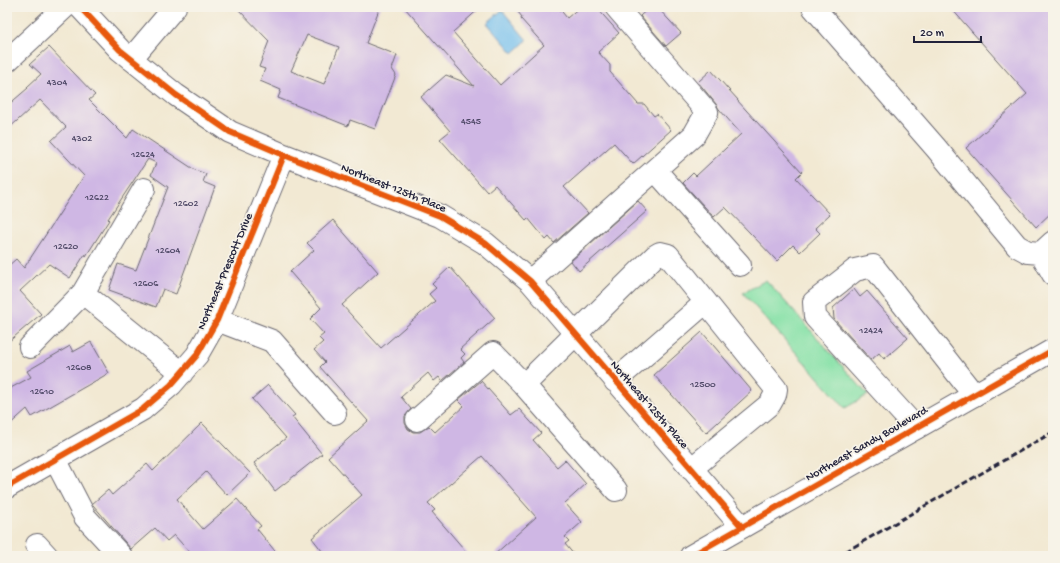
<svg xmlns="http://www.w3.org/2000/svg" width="1060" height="563" font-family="'Gochi Hand',sans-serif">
	<rect width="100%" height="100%" fill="#f7f3e8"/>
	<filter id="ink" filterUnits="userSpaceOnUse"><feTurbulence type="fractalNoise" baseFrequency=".025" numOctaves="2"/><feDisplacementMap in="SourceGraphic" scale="8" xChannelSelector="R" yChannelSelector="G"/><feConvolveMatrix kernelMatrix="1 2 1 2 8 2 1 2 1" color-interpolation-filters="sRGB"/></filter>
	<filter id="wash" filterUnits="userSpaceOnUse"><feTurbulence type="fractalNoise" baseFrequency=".012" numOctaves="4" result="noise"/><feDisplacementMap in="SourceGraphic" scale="16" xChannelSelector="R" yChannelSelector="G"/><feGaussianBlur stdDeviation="0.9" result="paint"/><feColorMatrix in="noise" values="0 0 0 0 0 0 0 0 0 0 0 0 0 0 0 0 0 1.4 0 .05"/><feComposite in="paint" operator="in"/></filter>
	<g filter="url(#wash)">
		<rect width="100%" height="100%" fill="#f2e9d3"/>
		<!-- green -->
		<path fill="#86e1a7" stroke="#548271" d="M766 280 868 395 845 408 743 293Z"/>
		<!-- water -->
		<path fill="#75c0ee" stroke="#4c7194" d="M502 10 527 40 513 53 487 23Z"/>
		<g id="blocks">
			<!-- building -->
			<path fill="#cfb7e4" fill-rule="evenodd" d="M236 7H380L366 43 397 55 392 69 396 75 375 129 350 120 348 126 278 98 281 90 260 81 265 69 259 67 269 41ZM307 35 339 47 324 84 291 71Z
				M404 7H481L453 32 500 85 544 45 521 19 522 17 514 7H558L567 18 580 7H596L619 33 598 52 610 65V72L638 104H644L654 116 657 114 671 130 633 164 614 143 564 187 588 213 554 243 549 237 546 240 528 218 526 220 495 185 487 192 440 139 450 131 421 97 446 75 474 86Z
				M650 7H657L681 33 666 46 640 16Z
				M950 7H1053V211L1036 227 966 148 1027 94Z
				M49 47 95 95 89 100 127 138 133 129 195 170 206 174 203 182 215 187 176 294 163 289 156 307 109 290 118 264 136 270 168 187 151 175 156 163 148 159 108 219 109 220 86 256 85 254 70 278 49 264 20 291 41 314 7 343V267L16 259 24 268 84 176 51 141 66 127 40 100 7 130V106L28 88 27 87 41 74 30 64Z
				M711 70 738 100H737L802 172 796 178 830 214 815 228 820 233 800 252 793 245 777 261 725 207 714 217 683 183 693 173 696 176 741 134 719 109 716 104 698 82Z
				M638 201 647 211 579 271 571 261Z
				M333 220 378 272 342 305 381 348 435 301 429 294 436 288 432 284 450 267 495 318 460 349 465 354 461 358 464 362 442 381 439 377 434 381 428 373 401 397 411 409 405 416V423L408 429 413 432H420L429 426 435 432 464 406 458 400 481 381 511 415 519 409 541 433 533 440 557 467 565 460 586 484 565 503 582 522 565 537 569 541 565 544 575 556H493L536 517 482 456 428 503 435 510 432 512 470 556H326L312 538 362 495 328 457 368 421 320 367 325 362 314 350 323 342 319 338 324 334 310 319 321 308 290 272 314 250 307 243Z
				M854 289 860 297 867 291 908 338 884 359 879 353 871 360 834 319 833 308Z
				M702 332 752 391 706 433 654 375Z
				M91 342 109 373 32 417 27 409 7 427V390L31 377 27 371 70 346 73 352Z
				M268 385 295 415 292 417 322 454 275 491 254 463 286 438 252 399Z
				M202 423 250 473 227 495 206 472 177 499 203 529 237 499 261 526 257 529 279 556H193L174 535 167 541 155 528 131 549 93 505 92 504 108 490 112 495 147 464 153 471Z"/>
		</g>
	</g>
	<g filter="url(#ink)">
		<use href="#blocks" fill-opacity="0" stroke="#6b6870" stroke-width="1"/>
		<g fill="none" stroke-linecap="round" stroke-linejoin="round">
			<defs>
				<path id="minor" d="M80 7 120 50 176 95 230 132 284 155 440 216 485 243 530 281 742 527
					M813 7 936 148 1017 246 1028 252 1041 253
					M131 59 175 7
					M7 61 65 7
					M655 170 740 265
					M1053 242 1041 253 1053 274
					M530 281 694 135 707 112 616 7
					M83 293 144 189
					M217 320 272 341 335 413
					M30 347 83 293 182 373
					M615 381 706 302
					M524 385 616 490
					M417 420 493 353 524 385 655 256 660 253 668 255 776 389 775 395 770 404 691 469
					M916 428 815 317 814 302 855 270 873 266 974 395
					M55 459 85 517 121 556
					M7 487 143 409 171 385 197 355 217 320 284 155
					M37 545 47 556"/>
				<path id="major" d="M691 556 1053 350"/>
			</defs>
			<!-- minor casing -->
			<use href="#minor" stroke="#6b6870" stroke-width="24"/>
			<!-- major casing -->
			<use href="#major" stroke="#6b6870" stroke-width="24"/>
			<!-- minor -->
			<use href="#minor" stroke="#fff" stroke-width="22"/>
			<!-- major -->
			<use href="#major" stroke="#fff" stroke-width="22"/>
			<!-- rail -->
			<path stroke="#22223b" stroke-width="3" stroke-dasharray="6 3" stroke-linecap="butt" d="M838 556 1053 432"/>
			<defs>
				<path id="cycleway" d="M80 7 120 50 176 95 230 132 284 155 440 216 485 243 530 281 742 527
					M7 487 143 409 171 385 197 355 217 320 284 155
					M691 556 1053 350"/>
			</defs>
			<!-- cycleway casing -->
			<use href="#cycleway" stroke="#f7f3e8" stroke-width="8"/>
			<!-- cycleway -->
			<use href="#cycleway" stroke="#e8590c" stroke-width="6"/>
		</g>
	</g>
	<g text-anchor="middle" stroke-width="3.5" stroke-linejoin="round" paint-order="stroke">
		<!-- number labels -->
		<g font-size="10" fill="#4d4765">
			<text x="57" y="85">4304</text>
			<text x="471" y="124">4545</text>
			<text x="82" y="141">4302</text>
			<text x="143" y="157">12624</text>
			<text x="97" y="200">12622</text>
			<text x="186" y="206">12602</text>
			<text x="66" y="249">12620</text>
			<text x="168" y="253">12604</text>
			<text x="146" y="286">12606</text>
			<text x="871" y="333">12424</text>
			<text x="79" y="370">12608</text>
			<text x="703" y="387">12500</text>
			<text x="42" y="394">12610</text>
		</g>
		<!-- street labels -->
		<g font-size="12" fill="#22223b" stroke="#f7f3e8">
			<text transform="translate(394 187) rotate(22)" y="4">Northeast 125th Place</text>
			<text transform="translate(224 271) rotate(-67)" y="4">Northeast Prescott Drive</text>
			<text transform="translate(650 404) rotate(49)" y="4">Northeast 125th Place</text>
			<text transform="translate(866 443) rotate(-30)" y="4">Northeast Sandy Boulevard</text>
		</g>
	</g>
	<!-- margin -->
	<rect width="1060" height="563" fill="none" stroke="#f7f3e8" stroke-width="24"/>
	<!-- scale -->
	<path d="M914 36v6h67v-6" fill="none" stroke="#22223b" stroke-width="2"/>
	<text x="920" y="36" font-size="12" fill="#22223b" stroke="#f7f3e8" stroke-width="3" paint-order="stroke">20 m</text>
</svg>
